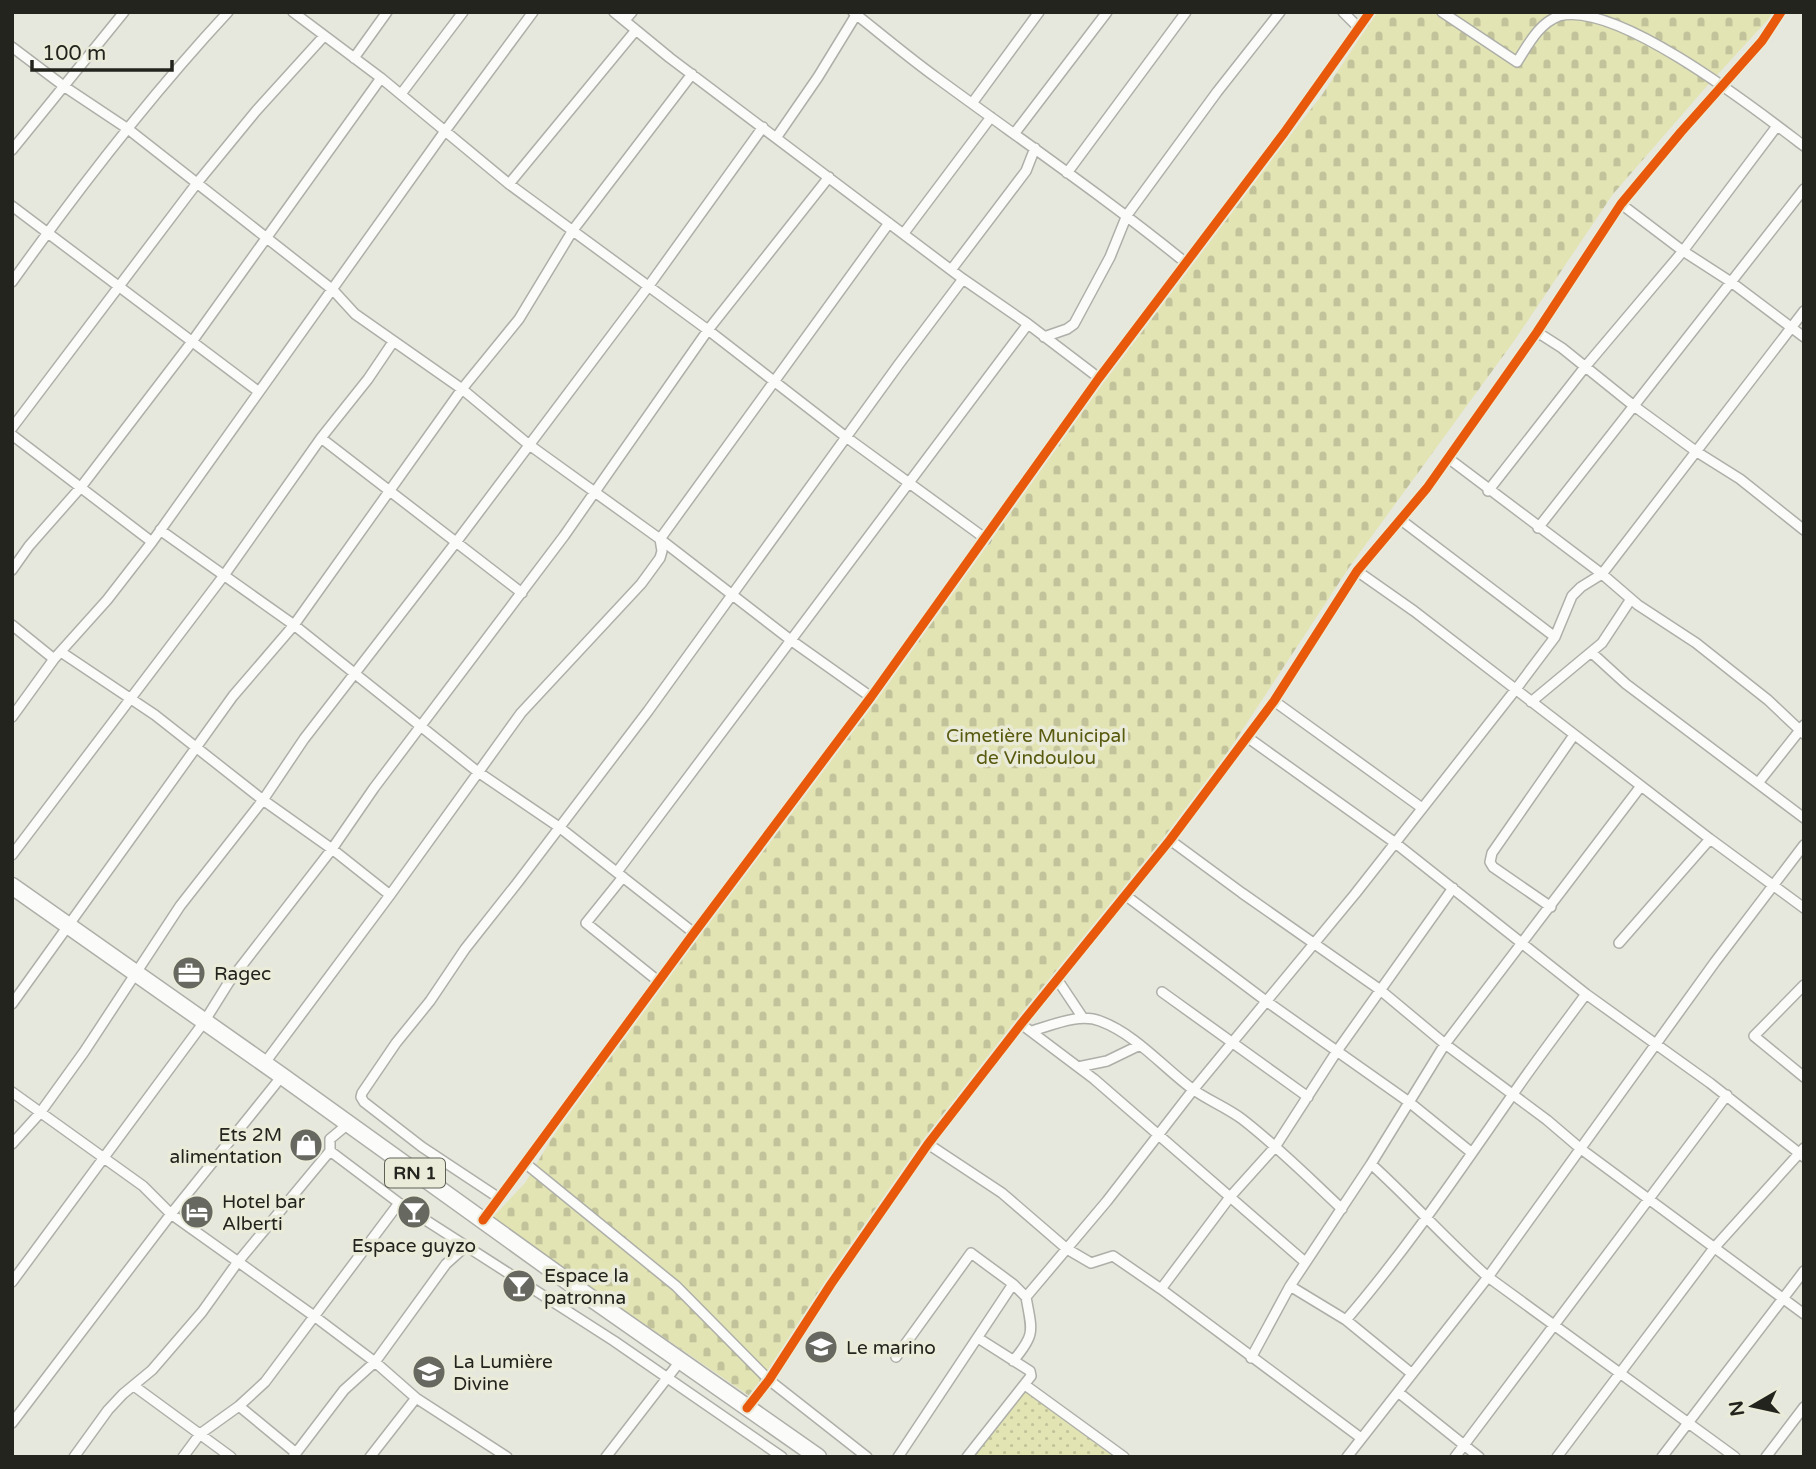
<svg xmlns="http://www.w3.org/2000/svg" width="1816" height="1469" font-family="'Varela Round',sans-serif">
	<defs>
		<pattern id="cemetery-stones" width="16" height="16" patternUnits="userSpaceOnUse" patternTransform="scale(1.75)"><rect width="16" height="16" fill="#e2e4b4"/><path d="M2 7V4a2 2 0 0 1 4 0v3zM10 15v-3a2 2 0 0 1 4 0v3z" fill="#c2c39a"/></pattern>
		<pattern id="park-dots" width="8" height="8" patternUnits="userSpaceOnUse" patternTransform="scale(1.75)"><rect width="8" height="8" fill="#e2e4b4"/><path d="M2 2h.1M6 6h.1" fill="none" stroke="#c2c39a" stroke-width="1.8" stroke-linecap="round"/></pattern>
	</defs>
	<rect width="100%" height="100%" fill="#e6e7dd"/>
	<!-- cemetery -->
	<path fill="url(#cemetery-stones)" d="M1377 12H1775L1707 86 1613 194 1514 341 1350 566 1170 840 928 1144 754 1399 491 1219 525 1183 552 1138 718 901 1099 378 1322 95Z"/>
	<!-- park -->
	<path fill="url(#park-dots)" d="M1022 1389 1114 1457H970Z"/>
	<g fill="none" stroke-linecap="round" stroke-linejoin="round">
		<defs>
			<path id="street" d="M293 12 381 78 509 184 708 330 846 437 986 539
				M614 12 670 58 963 279 1028 324 1099 378
				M853 12C881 34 908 57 937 78 1020 139 1106 198 1186 263
				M1343 12 1358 27
				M1442 12 1517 62C1528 45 1539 23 1559 16 1617 0 1758 111 1804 146
				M625 20 632 12
				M12 47 65 87 128 129 333 290 355 314 462 389 528 444 660 539 792 641 871 697
				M354 58 387 12
				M401 94 463 12
				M973 102 1039 12
				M1014 134 1107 12
				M776 138 818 77 856 15
				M12 150 124 12
				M1067 173 1186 12
				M509 184 636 30
				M1621 204 1683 251 1731 282 1804 337
				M12 206 259 392
				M904 233 991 117
				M951 270 1026 171 1035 148
				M12 282C79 188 149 97 228 12
				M1537 332 1562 348 1634 406 1697 452 1740 479 1804 530
				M1044 337 1067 329 1074 324 1110 257 1127 215 1217 92 1280 12
				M12 428 197 183 256 111 324 36
				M12 435 152 542
				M321 438 522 593
				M1448 458 1602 574 1638 605 1696 643 1768 700 1804 734
				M1488 491 1585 367 1683 251 1777 126
				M1401 520 1555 637
				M1538 528 1804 189
				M160 530 294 625 478 772 559 827 694 933
				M12 570 29 546 81 487 191 343 381 78
				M1357 571 1414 611 1710 839 1804 908
				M12 625 54 659
				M61 652 155 715 263 800 332 849 390 895
				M1592 653 1626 684 1804 818
				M1274 701 1422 808
				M1531 702 1602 643 1631 599
				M12 717 54 659 107 600 152 542 445 131 533 12
				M1247 737 1394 842 1586 994 1710 1083 1804 1157
				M1758 783 1804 725
				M1170 840 1242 893 1379 989 1445 1044 1547 1120 1581 1149 1804 1314
				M12 855 225 574 321 438 368 379 393 342
				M617 872 1028 324
				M623 877 586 923 658 981
				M1125 895 1266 1001 1409 1102 1472 1153
				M1551 907 1493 867 1490 862 1492 853 1574 735
				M1619 943 1710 839
				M1057 979 1083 1018
				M1804 985 1754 1036 1804 1077
				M1162 992 1308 1097
				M12 1004 233 696 294 625 462 389 519 319 573 230 692 74
				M1021 1024 1094 1079 1305 1262
				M1032 1031C1053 1025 1079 1013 1100 1021 1135 1034 1162 1066 1191 1088 1207 1100 1226 1107 1242 1119 1277 1146 1309 1178 1342 1209
				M264 1064 390 895 521 713 641 584 660 558 662 551 660 539 889 223
				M1078 1067 1107 1061 1140 1045
				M12 1092 143 1186 171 1214 314 1316 375 1362 416 1398 507 1457
				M12 1144 40 1113 84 1052 180 906 263 800 304 739 457 541 648 287 763 127
				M928 1144 1002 1193 1067 1249 1091 1263 1113 1256 1161 1289 1361 1438
				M330 1151 399 1203 614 1341 782 1457
				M525 1163 676 1286 769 1380 867 1457
				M1371 1164C1411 1200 1447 1241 1488 1277L1735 1457
				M499 1198 422 1147 364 1102 361 1097 362 1093 396 1043 430 1001 465 949 518 882 648 711 899 364 963 279
				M483 1220 694 933 871 697 1099 378 1284 133 1370 12
				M12 1282 204 1022 229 982 332 849 374 788 564 536 708 330 829 177
				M1290 1286 1346 1320 1411 1373
				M1161 1289 1230 1197 1275 1147 1337 1051 1453 888
				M1346 1320C1407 1249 1458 1173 1511 1097 1535 1062 1561 1028 1586 994
				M896 1357 971 1253 1013 1284 1026 1297
				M1251 1358 1290 1286 1371 1164 1445 1044 1641 786
				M1013 1361C1036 1334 1032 1331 1026 1297L1107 1201 1193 1090 1355 894 1516 689 1555 637 1572 596 1581 587 1602 574 1804 311
				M1025 1385 1124 1457
				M134 1386 231 1457
				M1398 1392 1479 1457
				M239 1406 296 1453
				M747 1408 769 1380 831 1284 928 1144 1021 1024 1170 840 1274 701 1357 571 1427 488 1537 332 1621 204 1681 132 1762 41 1781 12
				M12 1423 171 1214 282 1076
				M74 1457 108 1410 123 1394 152 1370 202 1312 237 1263 330 1151V1139L348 1124
				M183 1457 200 1434 239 1406 265 1382 399 1203
				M293 1457 344 1390 375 1362 446 1264 466 1246
				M370 1457 416 1398
				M606 1457 681 1360
				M898 1457 1013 1284
				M967 1457 1031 1376 1030 1371 978 1338
				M1347 1457 1488 1277 1715 962 1804 845
				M1455 1457 1727 1095
				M1557 1457 1714 1248 1804 1148
				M1662 1457 1804 1271
				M1766 1457 1804 1407"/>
			<path id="highway" d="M12 886 282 1076 588 1296 818 1457"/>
		</defs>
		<!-- street casing -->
		<use href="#street" stroke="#aeafa8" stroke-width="12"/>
		<!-- highway casing -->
		<use href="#highway" stroke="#aeafa8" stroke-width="19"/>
		<!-- street -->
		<use href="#street" stroke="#fbfbfa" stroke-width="9"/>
		<!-- highway -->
		<use href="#highway" stroke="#fbfbfa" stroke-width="16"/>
		<defs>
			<path id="cycleway" d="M483 1220 694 933 871 697 1099 378 1284 133 1370 12
				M747 1408 769 1380 831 1284 928 1144 1021 1024 1170 840 1274 701 1357 571 1427 488 1537 332 1621 204 1681 132 1762 41 1781 12"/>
		</defs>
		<!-- cycleway casing -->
		<use href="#cycleway" stroke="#eaebd9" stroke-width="13"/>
		<!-- cycleway -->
		<use href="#cycleway" stroke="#e8590c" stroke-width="9"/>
	</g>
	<!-- icons -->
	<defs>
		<symbol id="office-disc" viewBox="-11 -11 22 22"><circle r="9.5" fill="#676860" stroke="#eaebd9"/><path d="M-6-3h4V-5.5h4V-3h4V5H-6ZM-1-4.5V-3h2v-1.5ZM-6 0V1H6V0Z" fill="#fff"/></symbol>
		<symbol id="shop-disc" viewBox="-11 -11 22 22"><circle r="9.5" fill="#676860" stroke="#eaebd9"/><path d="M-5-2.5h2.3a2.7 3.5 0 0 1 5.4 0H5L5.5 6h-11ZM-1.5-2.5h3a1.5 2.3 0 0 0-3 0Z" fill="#fff"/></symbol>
		<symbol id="hotel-disc" viewBox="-11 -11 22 22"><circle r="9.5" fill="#676860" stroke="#eaebd9"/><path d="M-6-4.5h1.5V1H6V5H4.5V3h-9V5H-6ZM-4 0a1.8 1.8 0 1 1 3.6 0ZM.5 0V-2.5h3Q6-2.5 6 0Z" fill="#fff"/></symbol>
		<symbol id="bar-disc" viewBox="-11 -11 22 22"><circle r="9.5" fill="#676860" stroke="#eaebd9"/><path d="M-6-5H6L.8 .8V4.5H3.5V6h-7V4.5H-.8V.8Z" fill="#fff"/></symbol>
		<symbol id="school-disc" viewBox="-11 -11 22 22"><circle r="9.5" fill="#676860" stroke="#eaebd9"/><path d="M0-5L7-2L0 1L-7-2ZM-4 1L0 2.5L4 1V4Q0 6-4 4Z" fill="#fff"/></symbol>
	</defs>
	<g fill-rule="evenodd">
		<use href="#office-disc" x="170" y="954" width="38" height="38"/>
		<use href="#shop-disc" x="287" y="1126" width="38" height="38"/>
		<use href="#hotel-disc" x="178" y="1193" width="38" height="38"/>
		<use href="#bar-disc" x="395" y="1193" width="38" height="38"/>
		<use href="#bar-disc" x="500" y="1267" width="38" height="38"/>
		<use href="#school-disc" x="802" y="1328" width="38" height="38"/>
		<use href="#school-disc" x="410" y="1353" width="38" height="38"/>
	</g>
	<g text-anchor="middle" stroke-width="7" stroke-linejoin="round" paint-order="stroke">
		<!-- shield labels -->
		<rect fill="#eaebd9" stroke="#5f6055" stroke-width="2" x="385" y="1158.5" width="60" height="29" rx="5"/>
		<g font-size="18" font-weight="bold" fill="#23241d">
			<text x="415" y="1179">RN 1</text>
		</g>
		<!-- park labels -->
		<g font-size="19" fill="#585a0f" stroke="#eaebd9">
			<text x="1036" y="742">Cimetière Municipal<tspan x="1036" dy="22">de Vindoulou</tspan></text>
		</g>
		<!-- poi labels -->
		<g font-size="19" fill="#23241d" stroke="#eaebd9" text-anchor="start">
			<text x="214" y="980">Ragec</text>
			<text x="282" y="1141" text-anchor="end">Ets 2M<tspan x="282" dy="22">alimentation</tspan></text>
			<text x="222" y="1208">Hotel bar<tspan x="222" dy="22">Alberti</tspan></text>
			<text x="414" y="1252" text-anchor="middle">Espace guyzo</text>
			<text x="544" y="1282">Espace la<tspan x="544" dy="22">patronna</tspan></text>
			<text x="846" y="1354">Le marino</text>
			<text x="453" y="1368">La Lumière<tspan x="453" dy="22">Divine</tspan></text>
		</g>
	</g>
	<!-- border -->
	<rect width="1816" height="1469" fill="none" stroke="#23241d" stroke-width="28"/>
	<!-- north arrow -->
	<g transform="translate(1753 1406) rotate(261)" stroke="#eaebd9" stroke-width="5" paint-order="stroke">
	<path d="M0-5L12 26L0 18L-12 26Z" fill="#23241d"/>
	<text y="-10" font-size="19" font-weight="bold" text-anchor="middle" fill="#23241d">N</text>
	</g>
	<!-- scale -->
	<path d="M32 60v10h140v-10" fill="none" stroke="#23241d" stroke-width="3.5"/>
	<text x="42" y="60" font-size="21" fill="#23241d" stroke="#eaebd9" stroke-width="5" paint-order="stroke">100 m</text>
</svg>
